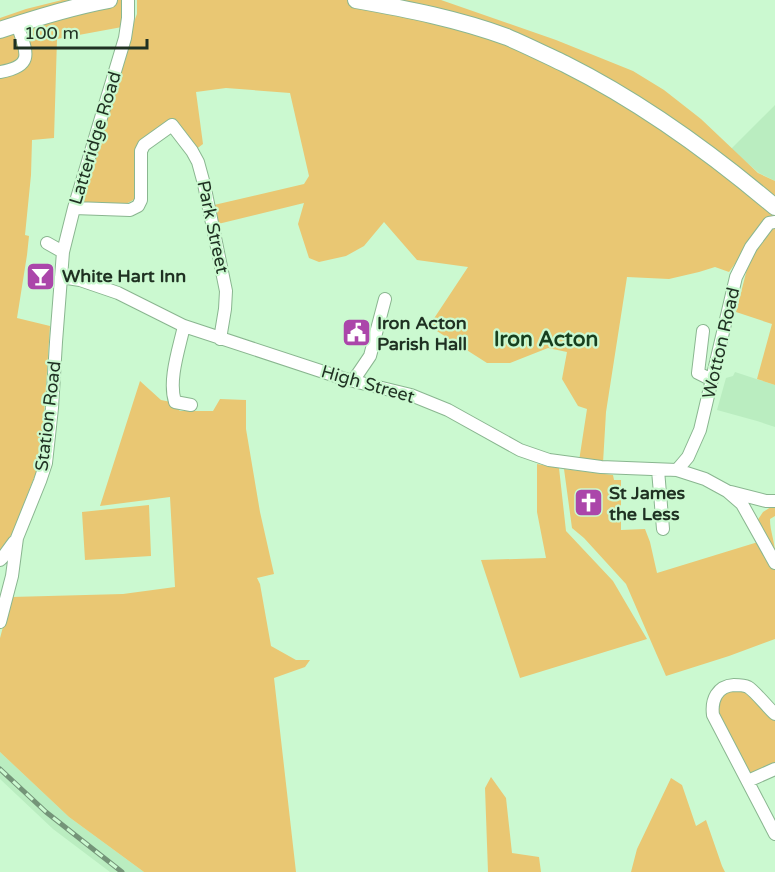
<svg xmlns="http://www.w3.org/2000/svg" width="775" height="872" font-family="'Varela Round',sans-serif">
	<rect width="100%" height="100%" fill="#cbf9d0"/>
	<!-- built -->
	<path fill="#baedc0" d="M775 105V181L759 173 731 149Z
		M735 372 775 385V427L757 421 717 410 726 378 733 376Z
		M0 752 69 817 144 872H110L53 829 0 779Z"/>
	<!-- green -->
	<path fill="#e9c773" d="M62 0H121L122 27 57 39 54 138 32 140 31 175 25 235 29 236 27 255 17 318 50 326 41 460 12 534 0 550V18L26 9Z
		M137 0H441L556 40 633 71 664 90 701 119 758 173 775 181V385L757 379 772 324 736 312 748 265 740 257 729 272 715 267 699 272 669 279 627 277 606 412 603 463 579 461 587 409 578 406 562 379 567 352 548 348 510 363H487L429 326 468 267 417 260 384 222 364 246 346 256 319 262 309 258 298 224 304 203 218 224 214 205 304 184 309 176 290 93 226 88 196 92 203 144 195 150 174 120 141 143 137 198 124 205 81 204 130 32 137 14Z
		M140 381 161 400 171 402 180 411H213L220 399 246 400V429L260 512 274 574 257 578 260 584 271 646 296 660H310L305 667 274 678 296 872H144L69 817 0 752V638L11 597 123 594 175 587 170 497 100 506Z
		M537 464 559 468 566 531 613 581 647 639 520 678 481 560 546 558 537 512Z
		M564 469 613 475 614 480H621V530L645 529 650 542 657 573 758 542 775 568V639L729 656 666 676 626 584 584 538 572 528Z
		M149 505 151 556 85 560 82 512Z
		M771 507H775V516L770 519C770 532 775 541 775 554L757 521 763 512Z
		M732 688 750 693 775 717V765L751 774 746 770 715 713V700Z
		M491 777 506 798 512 853 539 857 541 872H488L485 788Z
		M671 778 682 785 696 826 706 820 722 866 725 872H631L637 849Z"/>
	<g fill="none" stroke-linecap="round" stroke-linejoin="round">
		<defs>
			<path id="minor" d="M0 72C36 66 26 51 17 24
				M74 208 130 210 138 206 141 200V151L144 145 172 125 192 151 198 162 204 184 226 291 225 309 220 339
				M47 243 63 252
				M61 277 80 280 118 293 184 326 345 379 411 395 448 410 520 450 549 460 601 467 677 470 705 479 727 491 742 504 775 563
				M184 326C179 349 168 380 175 402L191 405
				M703 331 698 373 712 380
				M353 381 370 356 385 299
				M658 470 663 529
				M677 470 688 457 700 430 736 277 751 247 769 223 775 222
				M731 492 766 501H775
				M0 560 3 557 14 542
				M0 622 12 576 17 538 40 481 46 463 52 408 56 342 63 252 74 208 125 38 128 18V0
				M775 714C768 708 755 691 748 687 744 685 738 685 734 685 717 686 711 700 713 715L775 834
				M748 781 775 769"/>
			<path id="major" d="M356 0C407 9 458 19 507 37 526 45 546 55 565 64 641 102 710 152 775 207
				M0 30C36 18 71 7 109 0"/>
		</defs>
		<!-- minor casing -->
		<use href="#minor" stroke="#8ab690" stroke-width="14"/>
		<!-- major casing -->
		<use href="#major" stroke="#8ab690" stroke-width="18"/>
		<!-- minor -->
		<use href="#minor" stroke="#fff" stroke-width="12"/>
		<!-- major -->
		<use href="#major" stroke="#fff" stroke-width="16"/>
		<defs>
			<path id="rail" d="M0 769 46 812 122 872"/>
		</defs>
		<!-- rail casing -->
		<use href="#rail" stroke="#749478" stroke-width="5"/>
		<!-- rail -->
		<use href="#rail" stroke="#cbf9d0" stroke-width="3" stroke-dasharray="9" stroke-linecap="butt"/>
	</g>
	<!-- icons -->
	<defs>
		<symbol id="bar-square" viewBox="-11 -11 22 22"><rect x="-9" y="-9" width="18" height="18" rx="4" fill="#ab46aa" stroke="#cbf9d0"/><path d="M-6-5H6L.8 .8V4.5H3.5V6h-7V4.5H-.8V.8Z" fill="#fff"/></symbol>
		<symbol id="civic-square" viewBox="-11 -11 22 22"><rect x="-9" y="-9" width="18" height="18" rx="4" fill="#ab46aa" stroke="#cbf9d0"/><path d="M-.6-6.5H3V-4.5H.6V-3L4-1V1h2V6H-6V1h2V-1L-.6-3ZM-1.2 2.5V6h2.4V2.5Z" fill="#fff"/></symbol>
		<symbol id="church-square" viewBox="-11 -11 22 22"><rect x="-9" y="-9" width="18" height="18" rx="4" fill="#ab46aa" stroke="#cbf9d0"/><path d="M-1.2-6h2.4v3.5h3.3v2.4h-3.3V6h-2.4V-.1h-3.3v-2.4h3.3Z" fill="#fff"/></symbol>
	</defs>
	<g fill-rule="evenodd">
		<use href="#bar-square" x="24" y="260" width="33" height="33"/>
		<use href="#civic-square" x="340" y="316" width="33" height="33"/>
		<use href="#church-square" x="572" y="486" width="33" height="33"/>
	</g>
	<g text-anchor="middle" stroke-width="4.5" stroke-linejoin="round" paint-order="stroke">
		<!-- street labels -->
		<g font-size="18" fill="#1f3122" stroke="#cbf9d0">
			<text transform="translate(95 138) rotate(-73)" y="6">Latteridge Road</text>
			<text transform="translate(213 227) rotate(78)" y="6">Park Street</text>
			<text transform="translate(721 343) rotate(-77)" y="6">Wotton Road</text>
			<text transform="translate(368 384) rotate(16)" y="6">High Street</text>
			<text transform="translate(48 416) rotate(-83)" y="6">Station Road</text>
		</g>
		<!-- poi labels -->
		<g font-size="18" font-weight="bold" fill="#1f3122" stroke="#cbf9d0" text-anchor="start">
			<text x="62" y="282">White Hart Inn</text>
			<text x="377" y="329">Iron Acton<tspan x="377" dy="21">Parish Hall</tspan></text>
			<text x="609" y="499">St James<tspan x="609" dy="21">the Less</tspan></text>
		</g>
		<!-- quarter labels -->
		<g font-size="21" font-weight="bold" fill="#173f1f" stroke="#cbf9d0">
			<text x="546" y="346">Iron Acton</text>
		</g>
	</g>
	<!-- scale -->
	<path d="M15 39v9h132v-9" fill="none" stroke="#1f3122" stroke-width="3"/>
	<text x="24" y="39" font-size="18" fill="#1f3122" stroke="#cbf9d0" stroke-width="4.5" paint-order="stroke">100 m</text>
</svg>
